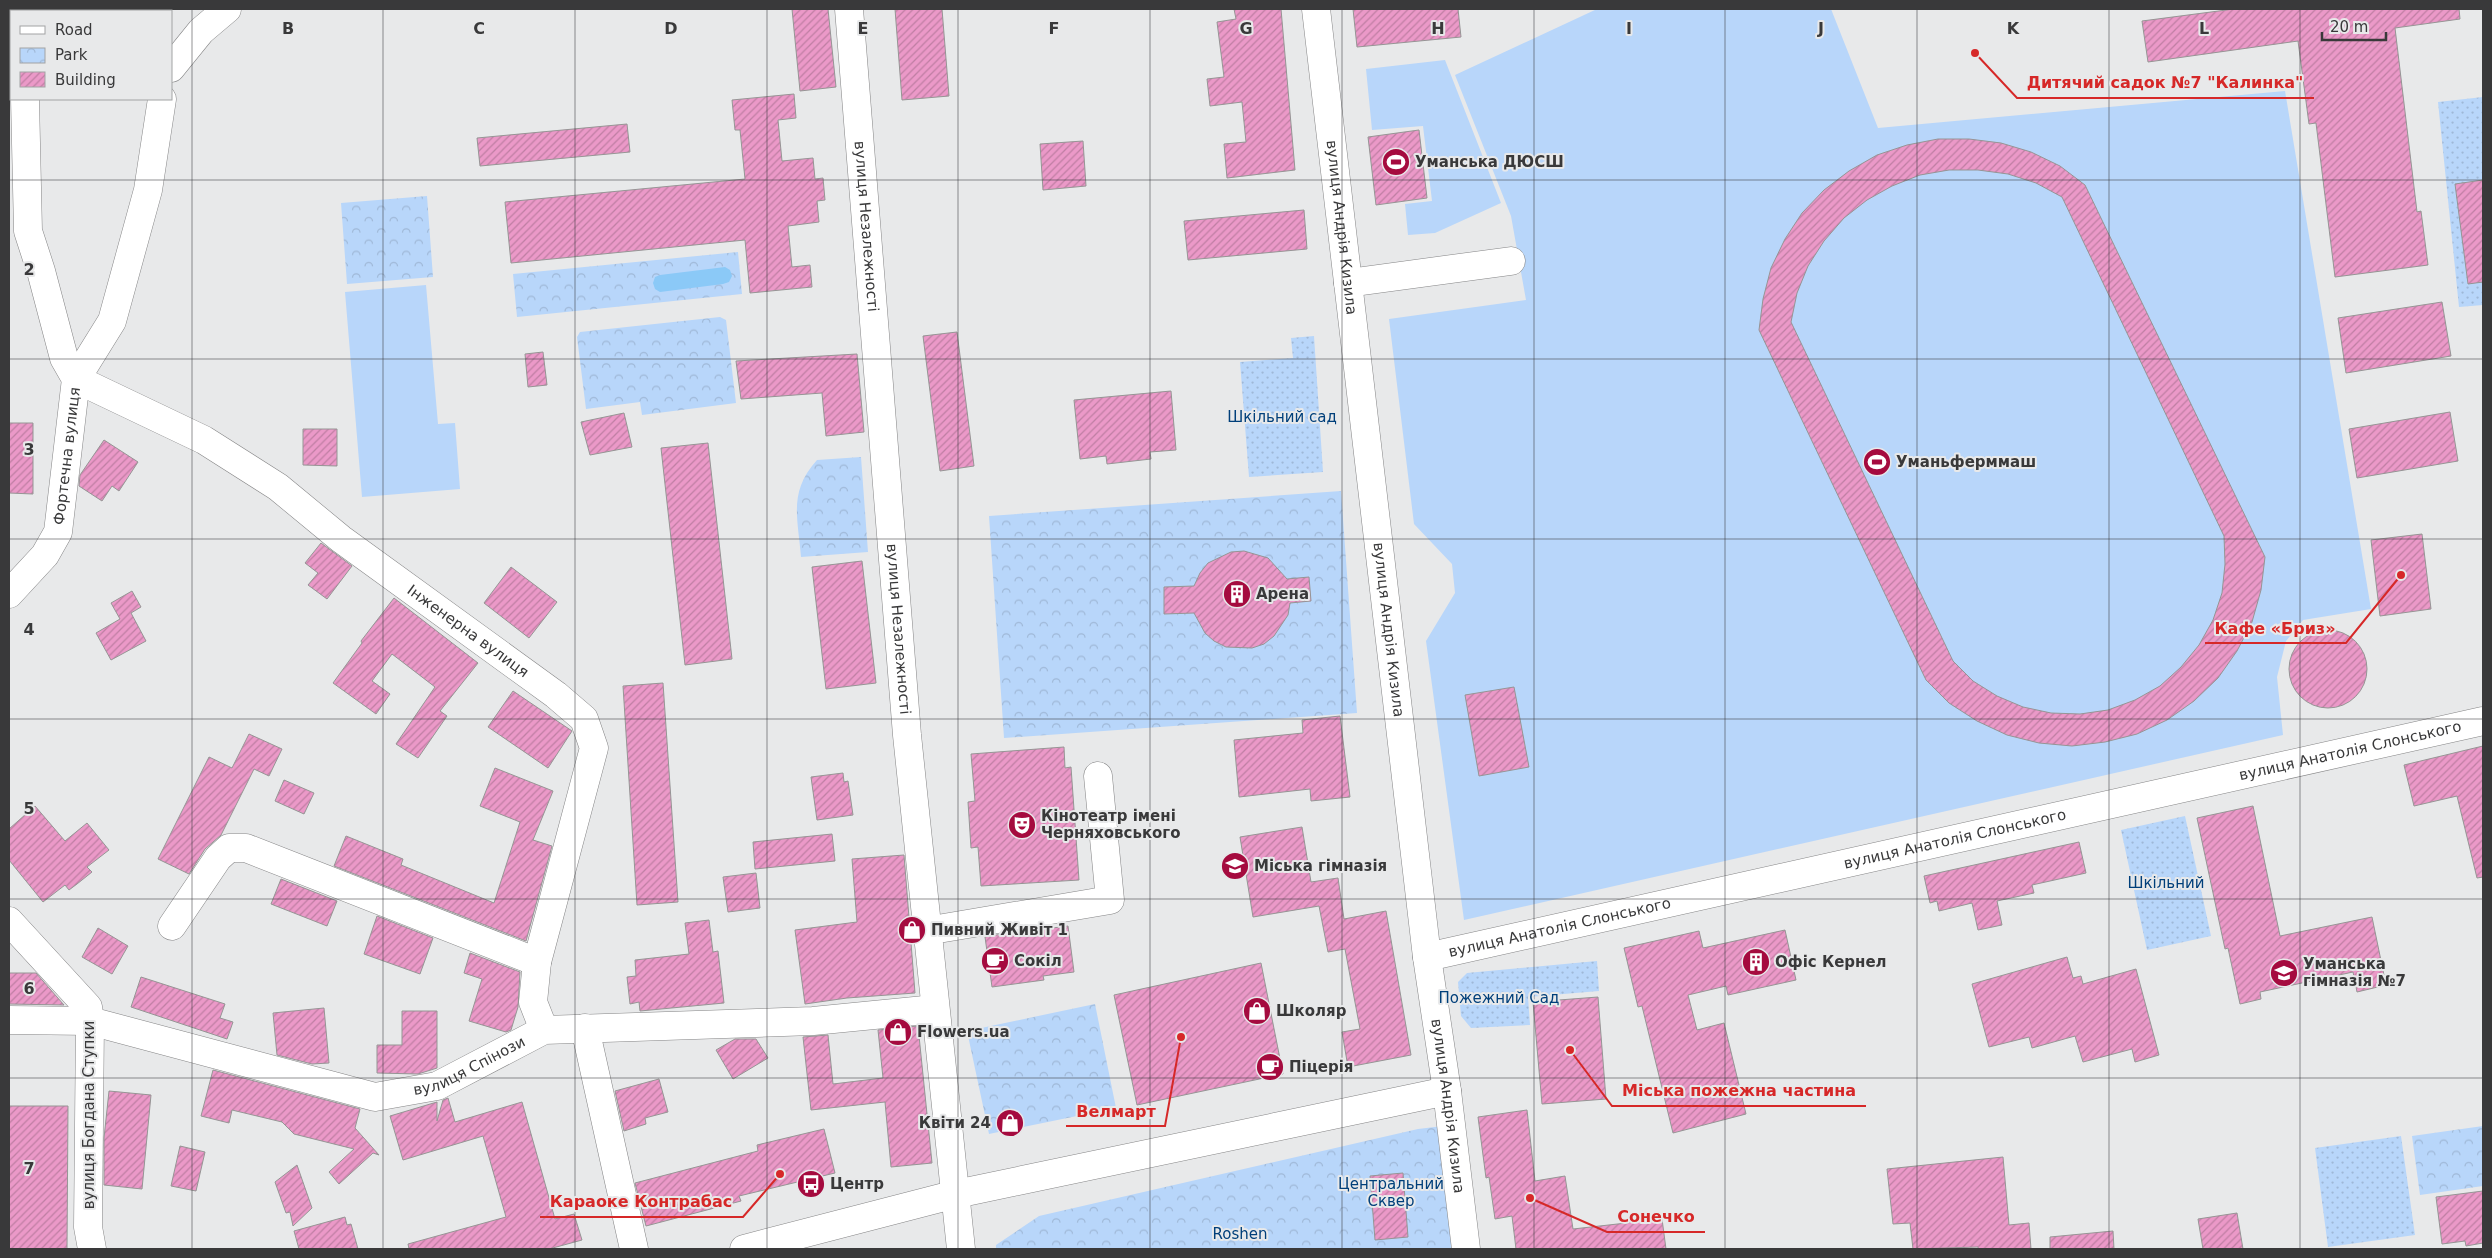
<svg xmlns="http://www.w3.org/2000/svg" width="2492" height="1258" font-family="'DejaVu Sans',sans-serif">
	<defs>
		<pattern id="grass-dots" width="8" height="8" patternUnits="userSpaceOnUse" patternTransform="scale(1.25)"><rect width="8" height="8" fill="#b8d6fa"/><path d="M2 2h.1M6 6h.1" fill="none" stroke="#9fb8d7" stroke-width="1.8" stroke-linecap="round"/></pattern>
		<pattern id="park-crowns" width="20" height="18" patternUnits="userSpaceOnUse" patternTransform="scale(1.25)"><rect width="20" height="18" fill="#b8d6fa"/><path d="M2 6a3 3 0 1 1 6 0M12 15a3 3 0 1 1 6 0" fill="none" stroke="#9fb8d7"/></pattern>
		<pattern id="building-hatch" width="6" height="6" patternUnits="userSpaceOnUse" patternTransform="scale(1.25)"><rect width="6" height="6" fill="#eb99c8"/><path d="M-1 1l2-2M0 6l6-6M5 7l2-2" fill="none" stroke="#bf7ea3"/></pattern>
	</defs>
	<rect width="100%" height="100%" fill="#e8e9ea"/>
	<!-- grass -->
	<path fill="url(#grass-dots)" d="M2483 97V305L2459 307 2438 102Z
		M1314 336 1323 472 1249 477 1240 362 1293 358 1291 338Z
		M2185 816 2211 936 2147 950 2121 830Z
		M1597 961 1599 991 1528 997 1530 1025 1471 1028 1461 1016 1458 982 1467 973Z
		M2401 1136 2415 1235 2328 1247 2315 1148Z"/>
	<!-- park -->
	<path fill="url(#park-crowns)" d="M427 196 433 277 347 284 341 203Z
		M738 252 742 294 517 317 513 274Z
		M720 317 726 320 736 403 642 415 640 402 586 409 577 337 580 332Z
		M861 457 868 552 801 557C798 518 788 492 817 460Z
		M1341 491 1357 713 1004 738 989 516Z
		M1095 1004 1116 1108 989 1134 967 1031Z
		M1443 1126 1458 1249H996V1245L1039 1216 1418 1129Z
		M2483 1126V1186L2420 1195 2412 1136Z"/>
	<!-- pitch -->
	<path fill="#b8d6fa" d="M1597 9H1831L1878 128 2285 91 2371 609 2303 620 2286 641 2277 677 2283 735 1464 920 1426 641 1455 593 1452 564 1414 524 1389 319 1526 300 1511 216 1455 75Z
		M1445 60 1501 203 1435 233 1408 235 1405 204 1432 201 1423 126 1372 130 1366 69Z
		M426 285 438 424 455 423 460 489 362 497 345 292Z"/>
	<!-- water -->
	<path fill="#8bc9f7" d="M725 267 730 270 732 276 729 282 723 284 660 292 655 289 653 283 655 277 660 275Z"/>
	<!-- building -->
	<path fill="url(#building-hatch)" stroke="#969595" fill-rule="evenodd" d="M792 9H828L836 87 800 91Z
		M895 9H942L949 96 902 100Z
		M1234 9H1281L1295 170 1227 178 1224 144 1246 142 1242 102 1210 106 1207 79 1224 77 1217 22 1236 19Z
		M1353 9H1458L1461 37 1357 47Z
		M2234 9H2459L2460 19 2395 28 2417 212 2421 211 2428 265 2335 277 2316 123 2309 124 2298 41 2148 62 2142 21Z
		M794 94 796 118 778 120 782 161 813 158 815 179 823 178 825 200 817 201 819 222 788 226 792 267 810 265 812 287 750 293 745 240 511 263 505 202 745 179 740 130H735L732 100Z
		M627 124 630 152 480 166 477 138Z
		M1419 130 1427 198 1376 205 1368 137Z
		M1938 139H1969L2001 143 2031 152 2060 166 2085 185 2265 557 2261 590 2252 622 2237 651 2218 678 2194 701 2167 720 2137 734 2105 742 2072 746 2039 743 2007 735 1977 721 1949 703 1926 680 1759 330 1763 299 1771 268 1785 239 1802 213 1824 190 1849 171 1877 155 1907 145ZM1949 170H1978L2008 174 2036 183 2062 197 2224 536 2225 564 2222 593 2213 620 2199 645 2181 667 2160 686 2135 700 2108 710 2080 714 2051 713 2023 707 1997 696 1973 681 1953 661 1791 322 1797 293 1808 266 1824 241 1844 218 1867 200 1892 186 1920 175Z
		M1083 141 1086 186 1043 190 1040 144Z
		M2483 180V282L2468 284 2455 184Z
		M1304 210 1307 249 1188 260 1184 221Z
		M2442 302 2451 356 2346 373 2338 318Z
		M957 332 974 466 940 471 923 336Z
		M543 352 547 385 528 387 525 354Z
		M857 354 864 432 826 436 822 393 741 399 736 361Z
		M1171 391 1176 450 1150 452 1151 459 1107 464 1106 456 1080 459 1074 400Z
		M2450 412 2458 461 2357 478 2349 429Z
		M624 413 632 447 590 455 581 422Z
		M9 423H33V494L9 493Z
		M303 429H337V466L303 465Z
		M104 440 138 462 119 491 112 486 102 501 79 486 80 475Z
		M708 443 732 659 685 665 661 448Z
		M2422 534 2431 609 2380 616 2371 540Z
		M321 543 352 566 327 599 308 585 318 573 305 563Z
		M1244 551 1268 558 1287 579 1309 577 1311 601 1290 603 1288 615 1274 636 1264 644 1252 648 1226 647 1214 641 1205 633 1194 613 1164 614V587L1194 586 1200 573 1208 563 1231 552Z
		M862 561 876 683 826 689 812 567Z
		M511 567 557 602 529 638 484 603Z
		M132 591 141 607 131 613 146 641 111 660 96 633 120 619 111 603Z
		M394 598 478 663 440 711 447 716 418 758 396 744 435 687 392 654 372 681 390 694 376 714 333 683 362 643 361 641Z
		M2289 669a39 39 0 1 1 78 0a39 39 0 1 1-78 0Z
		M663 683 678 902 637 905 623 686Z
		M1514 687 1529 767 1479 776 1465 695Z
		M513 691 572 731 548 768 488 727Z
		M1340 716 1350 797 1311 801 1310 789 1239 797 1234 740 1303 733 1302 720Z
		M249 734 282 749 269 776 254 769 221 835 205 849 189 874 158 859 209 757 232 768Z
		M2483 746V877L2477 878 2457 796 2414 806 2404 765Z
		M1064 747 1065 768 1071 767 1079 880 981 886 978 847 971 848 968 802 975 801 971 754Z
		M495 768 553 791 533 840 552 846 526 941 334 866 346 836 403 859 401 865 494 903 520 822 480 806Z
		M843 773 844 782 848 781 853 815 817 820 811 777Z
		M284 780 314 793 304 814 275 801Z
		M35 806 65 841 87 823 109 850 87 867 92 872 77 884 69 890 65 885 43 902 9 860V829Z
		M2253 806 2280 936 2372 917 2386 985 2357 992 2353 972 2260 992 2261 999 2240 1004 2228 948 2225 949 2197 818Z
		M1302 827 1311 882 1338 878 1344 919 1386 911 1411 1055 1348 1067 1342 1032 1360 1029 1345 949 1328 952 1319 906 1253 917 1240 837Z
		M832 834 835 861 755 869 753 842Z
		M2079 842 2086 873 2032 885 2034 893 1997 901 2002 925 1978 930 1972 903 1939 911 1937 901 1930 903 1924 876Z
		M904 855 915 993 847 998 805 1004 795 930 857 922 852 859Z
		M756 873 760 908 728 912 723 877Z
		M281 879 337 901 327 926 271 904Z
		M377 916 433 938 420 974 364 954Z
		M709 920 713 952 718 951 724 1003 640 1011 639 1002 630 1004 627 977 636 976 635 960 689 954 685 923Z
		M1068 926 1074 972 1043 976 1044 980 992 987 985 937 1037 928V930Z
		M98 928 128 946 112 974 82 957Z
		M1785 930 1796 980 1728 995 1726 986 1688 995 1697 1030 1724 1023 1746 1114 1673 1133 1642 1006 1638 1007 1624 948 1699 931 1703 948Z
		M470 953 520 972 518 1007 511 1030 506 1032 469 1021 482 979 464 973Z
		M2067 957 2073 978 2081 976 2083 984 2136 969 2159 1055 2135 1062 2132 1049 2083 1062 2075 1036 2032 1048 2029 1037 1989 1047 1972 984Z
		M1261 963 1283 1074 1137 1105 1114 995Z
		M9 973H36L64 1005 9 1004Z
		M141 977 225 1004 220 1018 233 1022 227 1039 131 1007Z
		M1598 997 1606 1099 1542 1104 1533 1002Z
		M324 1008 329 1063 312 1064 277 1055 273 1013Z
		M402 1011H437V1068L418 1074 377 1073V1045H402Z
		M918 1026 932 1163 891 1167 885 1102 811 1110 803 1037 828 1035 833 1084 883 1078 878 1030Z
		M735 1039H756L768 1058 733 1079 716 1050Z
		M213 1070 360 1109 355 1128 379 1155 373 1153 339 1184 329 1172 354 1149 294 1134 281 1121 282 1122 232 1110 229 1123 201 1116Z
		M659 1079 668 1112 645 1118 646 1124 624 1131 615 1091Z
		M109 1091 151 1095 142 1189 104 1185V1138Z
		M448 1098 455 1122 522 1102 555 1219 574 1214 582 1240 549 1249H409L408 1244 506 1217 483 1136 403 1160 390 1116 437 1102V1121L443 1100Z
		M9 1106H68L67 1249H9Z
		M1527 1110 1535 1181 1565 1176 1573 1229 1662 1219 1666 1249H1516L1512 1216 1495 1219 1489 1177 1486 1178 1478 1117Z
		M824 1129 835 1173 739 1196 741 1201 646 1226 635 1183 758 1151 757 1145Z
		M180 1146 205 1152 196 1191 171 1186Z
		M2003 1157 2009 1225 2029 1223 2031 1249H1978V1247L1913 1249 1910 1223 1893 1224 1887 1169Z
		M297 1165 312 1208 293 1226 290 1212 286 1213 275 1182Z
		M1403 1173 1408 1237 1375 1240 1370 1176Z
		M2483 1191V1243L2466 1246 2465 1241 2442 1244 2436 1197Z
		M2237 1213 2243 1249H2203L2198 1219Z
		M345 1217 347 1225 351 1224 358 1249H299L294 1231Z
		M2113 1231 2114 1249H2050V1237Z"/>
	<g fill="none" stroke-linecap="round" stroke-linejoin="round">
		<defs>
			<g id="minor">
				<path d="M23 9V11"/>
				<path id="s1" d="M1316 9 1427 957 1447 1091 1466 1249"/>
				<path d="M171 68 201 31 227 9"/>
				<path d="M1348 283 1511 261"/>
				<path id="s2" d="M76 379 204 440 278 487 341 539 556 695 584 719 594 748 537 962 533 1002 544 1030"/>
				<path d="M76 379 112 321 148 190 162 99"/>
				<path id="s3" d="M9 594 45 555 58 532 76 379 64 358 41 271 28 231 25 99"/>
				<path d="M9 921 88 1007 90 1021 88 1227 92 1249"/>
				<path d="M172 926 218 858 229 848H246L537 962"/>
				<path d="M926 931 1110 900 1098 776"/>
				<path id="s4" d="M1427 957 2483 721"/>
				<path id="s5" d="M9 1020 90 1021 375 1097 437 1086 544 1030 813 1021 935 1009"/>
				<path d="M585 1028 634 1249"/>
				<path d="M956 1194 1447 1091"/>
			</g>
			<g id="major">
				<path id="s6" d="M849 9 907 735 961 1249"/>
				<path d="M744 1249 956 1194"/>
			</g>
		</defs>
		<!-- minor casing -->
		<use href="#minor" stroke="#858586" stroke-width="29"/>
		<!-- major casing -->
		<use href="#major" stroke="#858586" stroke-width="29"/>
		<!-- minor -->
		<use href="#minor" stroke="#fff" stroke-width="28"/>
		<!-- major -->
		<use href="#major" stroke="#fff" stroke-width="28"/>
	</g>
	<!-- grid -->
	<path fill="none" stroke="#39393a" stroke-width="1" stroke-opacity="0.55" d="M192 9V1249M383 9V1249M575 9V1249M767 9V1249M958 9V1249M1150 9V1249M1342 9V1249M1534 9V1249M1725 9V1249M1917 9V1249M2109 9V1249M2300 9V1249M9 180H2483M9 359H2483M9 539H2483M9 719H2483M9 899H2483M9 1078H2483"/>
	<!-- icons -->
	<defs>
		<symbol id="stadium-disc" viewBox="-11 -11 22 22"><circle r="9.5" fill="#a50b3f" stroke="#e8e9ea"/><path d="M0-5a6.5 5 0 1 0 0 10a6.5 5 0 1 0 0-10ZM-3.5-1.8h7v3.6h-7Z" fill="#fff"/></symbol>
		<symbol id="building-disc" viewBox="-11 -11 22 22"><circle r="9.5" fill="#a50b3f" stroke="#e8e9ea"/><path d="M-4-6H4V6H1V3H-1V6H-4ZM-2.5-4.3h1.7v1.8h-1.7ZM.8-4.3h1.7v1.8H.8ZM-2.5-1h1.7V.8h-1.7ZM.8-1h1.7V.8H.8Z" fill="#fff"/></symbol>
		<symbol id="theatre-disc" viewBox="-11 -11 22 22"><circle r="9.5" fill="#a50b3f" stroke="#e8e9ea"/><path d="M-5-5.5Q0-4 5-5.5V0Q5 5 0 6Q-5 5-5 0ZM-3.3-2.5H-1v1.5H-3.3ZM1-2.5H3.3v1.5H1ZM-2.8 1Q0 5.5 2.8 1Z" fill="#fff"/></symbol>
		<symbol id="school-disc" viewBox="-11 -11 22 22"><circle r="9.5" fill="#a50b3f" stroke="#e8e9ea"/><path d="M0-5L7-2L0 1L-7-2ZM-4 1L0 2.5L4 1V4Q0 6-4 4Z" fill="#fff"/></symbol>
		<symbol id="shop-disc" viewBox="-11 -11 22 22"><circle r="9.5" fill="#a50b3f" stroke="#e8e9ea"/><path d="M-5-2.5h2.3a2.7 3.5 0 0 1 5.4 0H5L5.5 6h-11ZM-1.5-2.5h3a1.5 2.3 0 0 0-3 0Z" fill="#fff"/></symbol>
		<symbol id="cafe-disc" viewBox="-11 -11 22 22"><circle r="9.5" fill="#a50b3f" stroke="#e8e9ea"/><path d="M-5.5-4.5H6V0H3Q3 3.5 0 3.5H-2.5Q-5.5 3.5-5.5 0ZM3-3.2v2h1.7v-2ZM-6 4.5H4V6H-6Z" fill="#fff"/></symbol>
		<symbol id="bus-disc" viewBox="-11 -11 22 22"><circle r="9.5" fill="#a50b3f" stroke="#e8e9ea"/><path d="M-5-6H5V4H4V6H2V4H-2V6H-4V4H-5ZM-3.5-4V0h7V-4ZM-3.5 1.2v1.5H-2V1.2ZM2 1.2v1.5H3.5V1.2Z" fill="#fff"/></symbol>
	</defs>
	<g fill-rule="evenodd">
		<use href="#stadium-disc" x="1380" y="146" width="32" height="32"/>
		<use href="#stadium-disc" x="1861" y="446" width="32" height="32"/>
		<use href="#building-disc" x="1221" y="578" width="32" height="32"/>
		<use href="#theatre-disc" x="1006" y="809" width="32" height="32"/>
		<use href="#school-disc" x="1219" y="850" width="32" height="32"/>
		<use href="#shop-disc" x="896" y="914" width="32" height="32"/>
		<use href="#cafe-disc" x="979" y="945" width="32" height="32"/>
		<use href="#building-disc" x="1740" y="946" width="32" height="32"/>
		<use href="#school-disc" x="2268" y="957" width="32" height="32"/>
		<use href="#shop-disc" x="1241" y="995" width="32" height="32"/>
		<use href="#shop-disc" x="882" y="1016" width="32" height="32"/>
		<use href="#cafe-disc" x="1254" y="1051" width="32" height="32"/>
		<use href="#shop-disc" x="994" y="1107" width="32" height="32"/>
		<use href="#bus-disc" x="795" y="1168" width="32" height="32"/>
	</g>
	<g text-anchor="middle" stroke-width="4" stroke-linejoin="round" paint-order="stroke">
		<!-- poi labels -->
		<g font-size="15" font-weight="bold" fill="#39393a" stroke="#e8e9ea" text-anchor="start">
			<text x="1415" y="167">Уманська ДЮСШ</text>
			<text x="1896" y="467">Уманьферммаш</text>
			<text x="1256" y="599">Арена</text>
			<text x="1041" y="821">Кінотеатр імені<tspan x="1041" dy="17">Черняховського</tspan></text>
			<text x="1254" y="871">Міська гімназія</text>
			<text x="931" y="935">Пивний Живіт 1</text>
			<text x="1014" y="966">Сокіл</text>
			<text x="1775" y="967">Офіс Кернел</text>
			<text x="2303" y="969">Уманська<tspan x="2303" dy="17">гімназія №7</tspan></text>
			<text x="1276" y="1016">Школяр</text>
			<text x="917" y="1037">Flowers.ua</text>
			<text x="1289" y="1072">Піцерія</text>
			<text x="991" y="1128" text-anchor="end">Квіти 24</text>
			<text x="830" y="1189">Центр</text>
		</g>
		<!-- street labels -->
		<g font-size="15" fill="#39393a" stroke="#e8e9ea">
			<text dy="5" stroke="none"><textPath href="#s6" startOffset="218">вулиця Незалежності</textPath></text>
			<text dy="5" stroke="none"><textPath href="#s1" startOffset="220">вулиця Андрія Кизила</textPath></text>
			<text dy="5" stroke="none"><textPath href="#s3" startOffset="156">Фортечна вулиця</textPath></text>
			<text dy="5" stroke="none"><textPath href="#s1" startOffset="625">вулиця Андрія Кизила</textPath></text>
			<text dy="5" stroke="none"><textPath href="#s6" startOffset="622">вулиця Незалежності</textPath></text>
			<text dy="5" stroke="none"><textPath href="#s2" startOffset="468">Інженерна вулиця</textPath></text>
			<text dy="5" stroke="none"><textPath href="#s4" startOffset="946">вулиця Анатолія Слонського</textPath></text>
			<text dy="5" stroke="none"><textPath href="#s4" startOffset="541">вулиця Анатолія Слонського</textPath></text>
			<text dy="5" stroke="none"><textPath href="#s4" startOffset="136">вулиця Анатолія Слонського</textPath></text>
			<text dy="5" stroke="none"><textPath href="#s5" startOffset="476">вулиця Спінози</textPath></text>
			<text dy="5" stroke="none"><textPath href="#s1" startOffset="1105">вулиця Андрія Кизила</textPath></text>
			<text transform="translate(89 1115) rotate(-90)" y="5">вулиця Богдана Ступки</text>
		</g>
		<!-- park labels -->
		<g font-size="15" fill="#003f7a" stroke="#e8e9ea">
			<text x="1282" y="422">Шкільний сад</text>
			<text x="2166" y="888">Шкільний</text>
			<text x="1499" y="1003">Пожежний Сад</text>
			<text x="1391" y="1189">Центральний<tspan x="1391" dy="17">Сквер</tspan></text>
			<text x="1240" y="1239">Roshen</text>
		</g>
	</g>
	<g font-size="16" text-anchor="middle" font-weight="bold" fill="#39393a" stroke="#e8e9ea" stroke-width="4" stroke-linejoin="round" paint-order="stroke">
		<text x="288" y="34">B</text>
		<text x="479" y="34">C</text>
		<text x="671" y="34">D</text>
		<text x="863" y="34">E</text>
		<text x="1054" y="34">F</text>
		<text x="1246" y="34">G</text>
		<text x="1438" y="34">H</text>
		<text x="1629" y="34">I</text>
		<text x="1821" y="34">J</text>
		<text x="2013" y="34">K</text>
		<text x="2204" y="34">L</text>
		<text x="29" y="275">2</text>
		<text x="29" y="455">3</text>
		<text x="29" y="635">4</text>
		<text x="29" y="814">5</text>
		<text x="29" y="994">6</text>
		<text x="29" y="1174">7</text>
	</g>
	<!-- callouts -->
	<path fill="none" stroke="#d62828" stroke-width="2" d="M1975 53L2017 98H2314M2401 575L2346 643H2205M1570 1050L1612 1106H1866M1181 1037L1165 1126H1066M780 1174L743 1217H540M1530 1198L1607 1232H1705"/>
	<g fill="#d62828" stroke="#e8e9ea" stroke-width="2">
		<circle cx="1975" cy="53" r="5"/>
		<circle cx="2401" cy="575" r="5"/>
		<circle cx="1570" cy="1050" r="5"/>
		<circle cx="1181" cy="1037" r="5"/>
		<circle cx="780" cy="1174" r="5"/>
		<circle cx="1530" cy="1198" r="5"/>
	</g>
	<g font-size="16" text-anchor="middle" font-weight="bold" fill="#d62828" stroke="#e8e9ea" stroke-width="4" stroke-linejoin="round" paint-order="stroke">
		<text x="2165" y="88">Дитячий садок №7 "Калинка"</text>
		<text x="2275" y="634">Кафе «Бриз»</text>
		<text x="1739" y="1096">Міська пожежна частина</text>
		<text x="1116" y="1117">Велмарт</text>
		<text x="641" y="1207">Караоке Контрабас</text>
		<text x="1656" y="1222">Сонечко</text>
	</g>
	<!-- border -->
	<rect width="2492" height="1258" fill="none" stroke="#39393a" stroke-width="20"/>
	<!-- legend -->
	<rect x="10" y="10" width="162" height="90" fill="#e8e9ea" stroke="#a2a3a4"/>
	<rect x="20" y="26" width="25" height="8" fill="#ffffff" stroke="#a2a3a4"/>
	<text x="55" y="35" font-size="15" fill="#39393a">Road</text>
	<rect x="20" y="48" width="25" height="15" fill="url(#park-crowns)" stroke="#a2a3a4"/>
	<text x="55" y="60" font-size="15" fill="#39393a">Park</text>
	<rect x="20" y="72" width="25" height="15" fill="url(#building-hatch)" stroke="#a2a3a4"/>
	<text x="55" y="85" font-size="15" fill="#39393a">Building</text>
	<!-- scale -->
	<path d="M2322 32v8h64v-8" fill="none" stroke="#39393a" stroke-width="2.5"/>
	<text x="2330" y="32" font-size="15" fill="#39393a" stroke="#e8e9ea" stroke-width="4" paint-order="stroke">20 m</text>
</svg>
